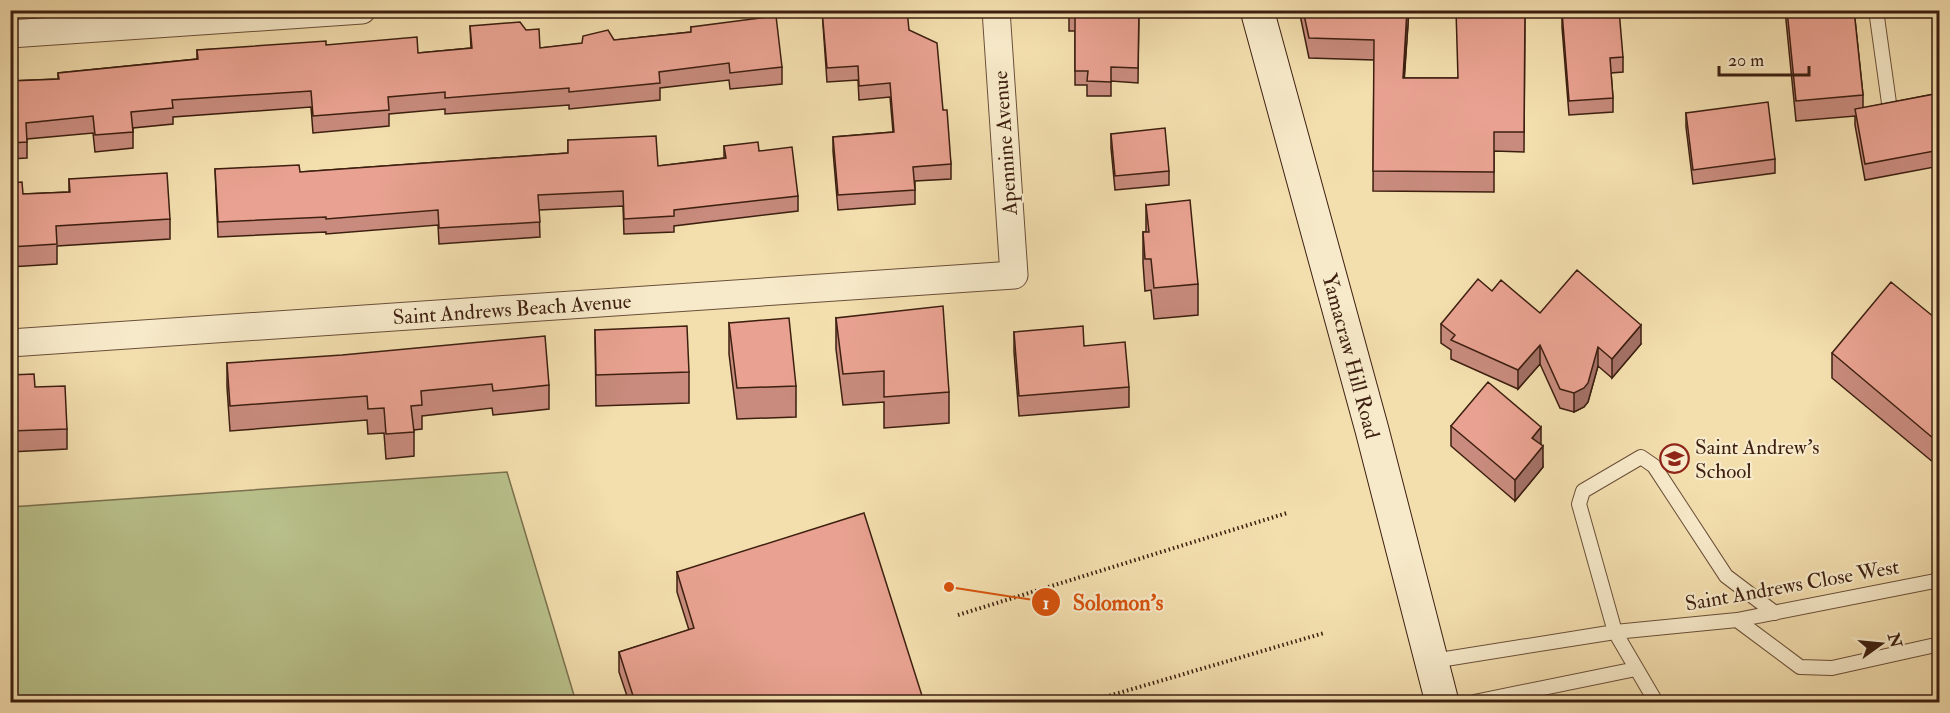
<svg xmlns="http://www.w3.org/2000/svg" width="1950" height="713" font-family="'IM FELL Double Pica',serif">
	<rect width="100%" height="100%" fill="#f3deae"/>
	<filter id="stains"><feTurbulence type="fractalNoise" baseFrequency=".00333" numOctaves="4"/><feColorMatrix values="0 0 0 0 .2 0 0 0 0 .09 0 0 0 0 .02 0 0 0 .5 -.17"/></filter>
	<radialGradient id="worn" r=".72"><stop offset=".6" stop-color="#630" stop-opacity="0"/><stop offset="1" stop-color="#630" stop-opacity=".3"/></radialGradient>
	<!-- green -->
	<path fill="#b9c18b" stroke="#7b704e" stroke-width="1.5" d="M507 472 576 702H11V507Z"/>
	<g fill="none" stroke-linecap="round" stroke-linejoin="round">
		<defs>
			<path id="service" d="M1876 10 1889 103
				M1737 620 1800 667 1832 668 1940 644
				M1433 661 1615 632 1737 620 1940 580
				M1474 702 1636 669
				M1656 702 1615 632 1579 504 1583 491 1641 457 1654 466 1726 576 1775 613"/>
			<path id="minor" d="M10 34 362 10
				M10 343 1014 275 996 10"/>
			<path id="secondary" d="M1257 10 1372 430 1442 702"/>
		</defs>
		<!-- service casing -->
		<use href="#service" stroke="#6a4f38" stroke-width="16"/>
		<!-- minor casing -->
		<use href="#minor" stroke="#6a4f38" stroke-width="29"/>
		<!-- secondary casing -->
		<use href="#secondary" stroke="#3d1f10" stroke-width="35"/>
		<!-- path -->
		<path stroke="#3d1f10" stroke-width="4" stroke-dasharray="1.5 3" stroke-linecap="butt" d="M958 615 1287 513
			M1088 702 1324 633"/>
		<!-- service -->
		<use href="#service" stroke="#f7eaca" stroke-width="14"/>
		<!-- minor -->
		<use href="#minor" stroke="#f7eaca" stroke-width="27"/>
		<!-- secondary -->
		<use href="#secondary" stroke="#f7eaca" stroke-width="33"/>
	</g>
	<!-- wall -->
	<path fill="#c88b7d" stroke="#3d1f10" stroke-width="1.5" d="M822 10 909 30 943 110 951 164V179L915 181V204L838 210 833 151V137L893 132 890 97 859 100 858 80 827 82Z
		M1069 10H1139L1138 83 1111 81V96H1087V85H1075V31H1069Z
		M1299 10H1409L1404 78H1457L1525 10 1524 152 1494 151V192L1373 191 1374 60 1309 58Z
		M1785 10H1854L1863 95V108L1940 93V166L1865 180 1855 125V116L1796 121Z
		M1562 12 1623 57V72L1611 73 1613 98V112L1569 115 1562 27Z
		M470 26 526 30 540 48 691 32V27L782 67V84L730 89 729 80 660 88V100L569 109V105L445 114V109L389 114V126L313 133 311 107 173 117V124L133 128V148L95 152 93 133 27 139V158L10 159V81L58 79V73L197 59V50L326 45 418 53 471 48Z
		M1686 113 1775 159V173L1693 184 1686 127Z
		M1111 134 1169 171V185L1115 190 1111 148Z
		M568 140 658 166 724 158V146L759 151 798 196V211L674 226V232L624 234 623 206 539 210 540 237 439 244 438 225 326 234V232L218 237 215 169 300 172 568 153Z
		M69 179 170 219V239L57 246V264L10 267V183L23 194 69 192Z
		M1146 205 1198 284V315L1154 319 1151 290 1145 291 1143 263V232H1146Z
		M1492 291 1540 313 1641 344 1612 378 1598 366 1588 402 1584 407 1574 412 1560 408 1540 364 1518 389 1451 359V350L1441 343V324Z
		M836 318 949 392V423L884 428V402L843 405 836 349Z
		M1940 322V468L1832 378V353Z
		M729 323 796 386V417L737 419 729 354Z
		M595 330 689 372V403L596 406Z
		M1014 332 1084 346 1129 387V407L1019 416 1014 352Z
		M227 363 549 385V409L493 415 492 408 422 416V429L414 430V456L386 459 384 433 368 434 367 420 230 431 227 387Z
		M10 375 35 387 67 429V449L10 452Z
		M1451 426 1541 445 1543 467 1515 501 1451 446Z
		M677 572 924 702H629L619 672V652L689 630 677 592Z"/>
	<!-- shaded-wall -->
	<path fill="#a37166" stroke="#3d1f10" stroke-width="1.5" d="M1407 10H1409L1403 98V78Z
		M1641 325V344L1612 378V359Z
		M1540 345V364L1518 389V370Z
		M1598 347V366L1588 402 1584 407 1574 412V393Z
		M1541 427V447L1532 438Z
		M1543 446V467L1515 501V480Z"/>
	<!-- building -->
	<path fill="#e9a291" stroke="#3d1f10" stroke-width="1.5" d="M822 10H907L909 30 937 43 943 110H947L951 164 913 167 915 190 838 195 833 137 894 132 890 83 859 86 858 66 827 68Z
		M1069 10H1139L1138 68 1111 67V82L1087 81 1088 71H1075V17L1069 16Z
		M1303 10H1407L1403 78H1458L1456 10H1525L1524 132H1494V172L1373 171 1374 40 1309 38Z
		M1588 10H1619L1623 57 1610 58 1613 98 1569 101 1562 12Z
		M1787 10H1854L1863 95 1796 101Z
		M776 16 782 67 730 73 729 63 659 72 660 83 569 92V88L445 98V92L388 97 389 110 313 116 311 91 172 100 173 108 131 112 133 132 95 135 93 116 26 123 27 142 10 143V81L59 79 58 73 198 59 197 50 326 41V45L417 37 418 53 472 48 470 26 520 22 526 30 539 29 540 48 582 43 583 36 608 30 614 40 691 32V27Z
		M1940 93V150L1865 164 1855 109Z
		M1768 102 1775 159 1693 170 1686 113Z
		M1165 128 1169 171 1115 176 1111 134Z
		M656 136 658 166 726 158 724 146 758 142 759 151 792 147 798 196 674 210V216L624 219 623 191 538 195 540 222 439 228 438 210 326 219V217L218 222 215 169 299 165 300 172 568 153V140Z
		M167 173 170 219 56 226 57 244 10 247V183L22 182 23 194 70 192 69 179Z
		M1190 200 1198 284 1154 288 1151 259H1145L1143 232H1149L1146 205Z
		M1577 270 1641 325 1612 359 1598 347 1588 383 1584 388 1574 393 1560 389 1540 345 1518 370 1451 340 1455 335 1441 324 1478 279 1492 291 1501 280 1540 313Z
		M1891 282 1940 322V444L1832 353Z
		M943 306 949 392 884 397V371L843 374 836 318Z
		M789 318 796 386 737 388 729 323Z
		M687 326 689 372 596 375 595 330Z
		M1083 326 1084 346 1125 342 1129 387 1019 396 1014 332Z
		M545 336 549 385 493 391 492 384 421 391 422 405 411 406 414 432 386 434 384 408 368 409 367 396 230 406 227 363 342 355Z
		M34 374 35 387 65 386 67 429 10 431V375Z
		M1488 382 1541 427 1532 438 1543 446 1515 480 1451 426Z
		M864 513 924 702H635L619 652 694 628 677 572Z"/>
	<!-- icons -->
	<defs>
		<symbol id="school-ring" viewBox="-11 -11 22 22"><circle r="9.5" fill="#f7eaca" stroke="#8f2418" stroke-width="1.5"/><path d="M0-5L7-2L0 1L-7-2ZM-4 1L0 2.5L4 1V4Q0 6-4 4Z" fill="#8f2418"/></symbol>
	</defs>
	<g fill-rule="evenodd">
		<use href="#school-ring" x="1658" y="442" width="33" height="33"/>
	</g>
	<g text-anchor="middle" stroke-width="4.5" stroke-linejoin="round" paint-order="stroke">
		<!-- street labels -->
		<g font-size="21" fill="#3d1f10" stroke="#f7eaca">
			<text transform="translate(1005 143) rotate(-94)" y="7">Apennine Avenue</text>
			<text transform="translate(512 309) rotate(-4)" y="7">Saint Andrews Beach Avenue</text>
			<text transform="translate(1351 356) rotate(75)" y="7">Yamacraw Hill Road</text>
			<text transform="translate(1792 585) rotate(-10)" y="7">Saint Andrews Close West</text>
		</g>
		<!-- poi labels -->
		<g font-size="21" fill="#3d1f10" stroke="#f7eaca" text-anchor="start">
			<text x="1695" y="454">Saint Andrew's<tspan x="1695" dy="24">School</tspan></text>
		</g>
	</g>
	<!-- callouts -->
	<path fill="none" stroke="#d7530c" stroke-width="2" d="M949 587L1046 602"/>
	<g fill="#d7530c" stroke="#f7eaca" stroke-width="2">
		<circle cx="949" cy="587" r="6"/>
		<circle cx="1046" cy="602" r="15"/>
	</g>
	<g font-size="18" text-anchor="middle" font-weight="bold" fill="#fff">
		<text x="1046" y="609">1</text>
	</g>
	<g font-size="22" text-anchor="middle" font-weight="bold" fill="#d7530c" stroke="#f7eaca" stroke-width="4.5" stroke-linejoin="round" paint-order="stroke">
		<text x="1118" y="610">Solomon's</text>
	</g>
	<!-- margin -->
	<rect width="1950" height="713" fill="none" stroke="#f3deae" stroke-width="36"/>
	<rect x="12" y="12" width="1926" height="689" fill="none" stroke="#3d1f10" stroke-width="3"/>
	<rect x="18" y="18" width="1914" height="677" fill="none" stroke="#3d1f10" stroke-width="1.5"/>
	<!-- north arrow -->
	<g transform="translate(1881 644) rotate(75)" stroke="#f7eaca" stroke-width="4.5" paint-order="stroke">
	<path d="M0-4.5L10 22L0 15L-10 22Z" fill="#3d1f10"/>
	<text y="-9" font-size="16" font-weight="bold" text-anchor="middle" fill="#3d1f10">N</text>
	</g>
	<!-- scale -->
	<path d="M1719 66v9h90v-9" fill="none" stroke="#3d1f10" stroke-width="3"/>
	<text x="1728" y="66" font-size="18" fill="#3d1f10" stroke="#f7eaca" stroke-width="4.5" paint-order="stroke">20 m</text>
	<rect width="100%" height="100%" filter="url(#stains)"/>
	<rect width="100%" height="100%" fill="url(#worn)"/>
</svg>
